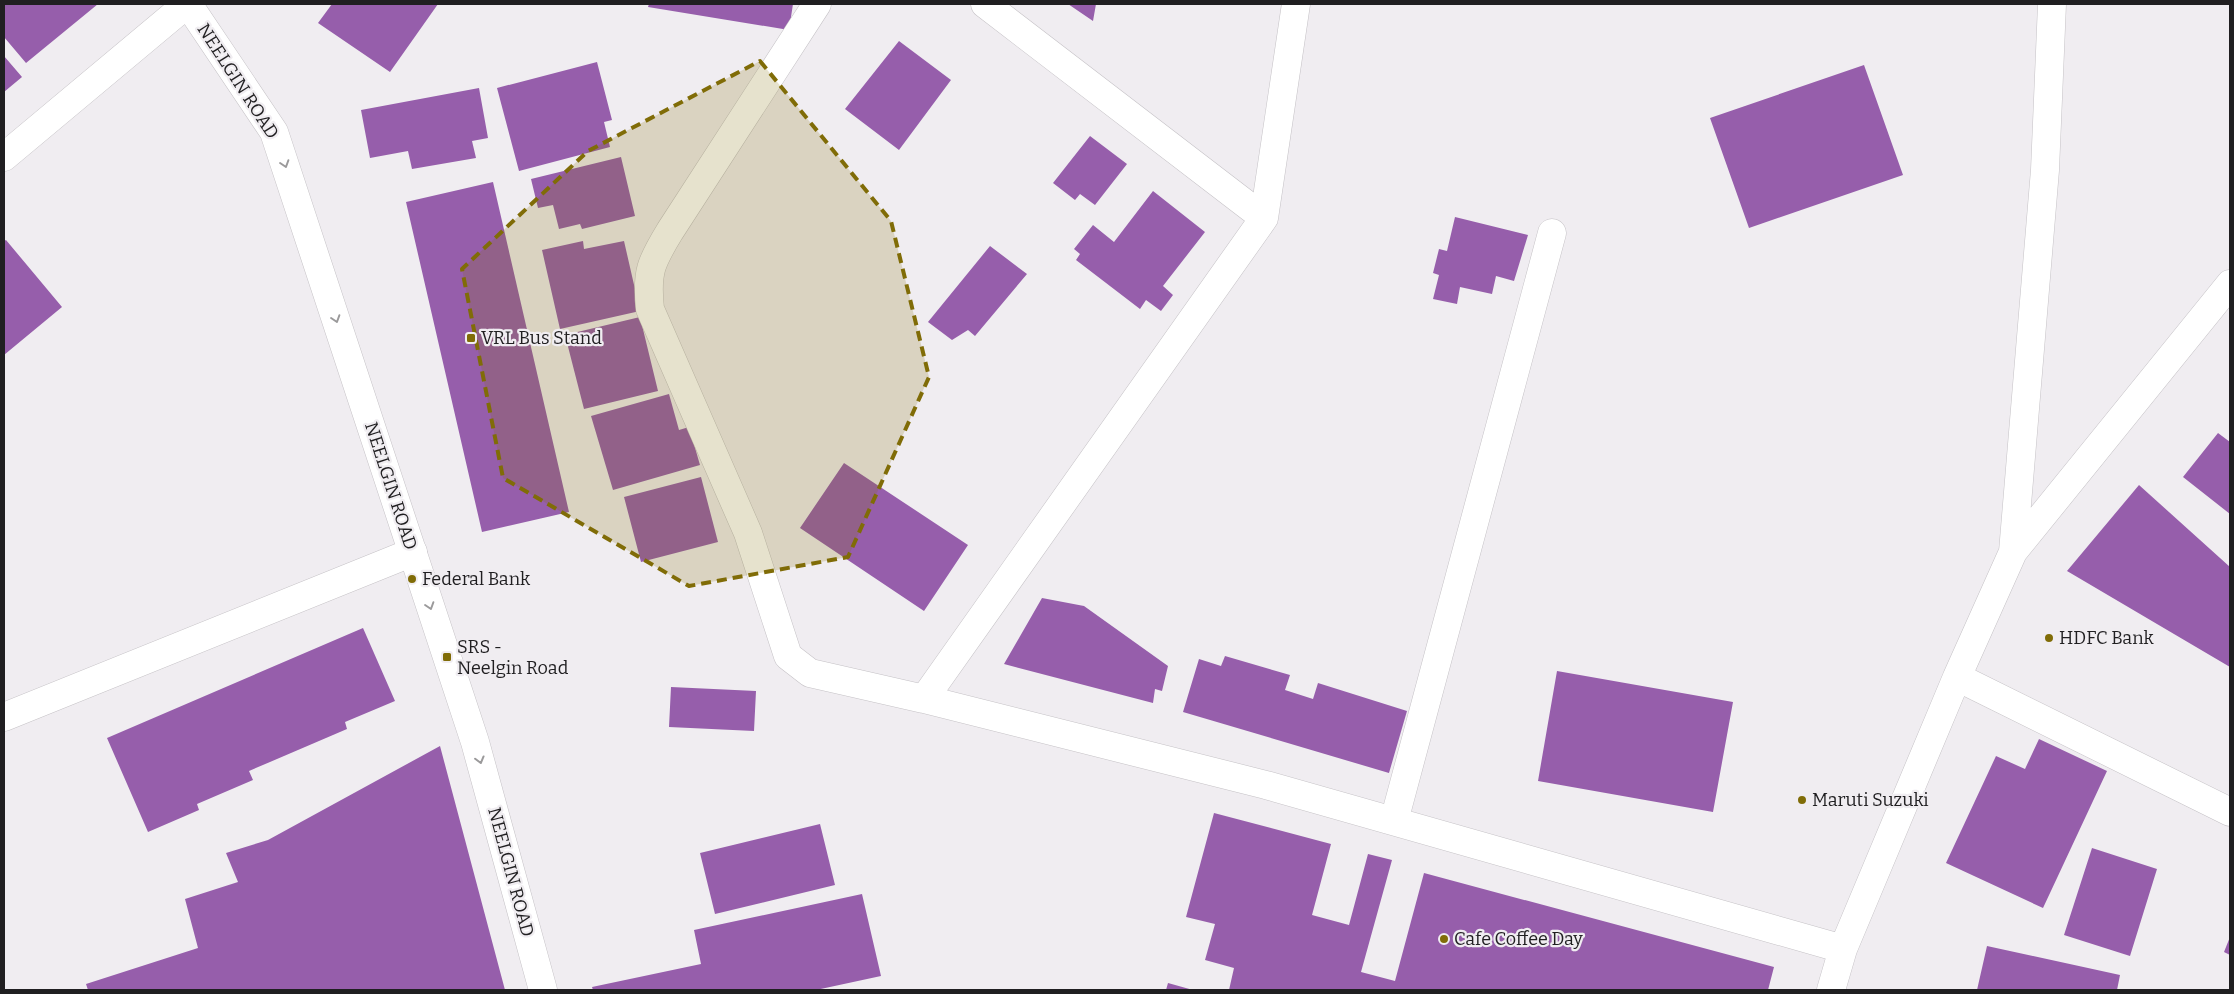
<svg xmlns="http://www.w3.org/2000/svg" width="2234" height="994" font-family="Bitter,serif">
	<rect width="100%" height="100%" fill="#f0edf1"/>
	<!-- building -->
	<path fill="#965eab" d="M4 4H98L26 63 4 37Z
		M332 4H438L390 72 318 23Z
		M649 4H793L789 30 648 7Z
		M1068 4H1096L1093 21Z
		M899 41 951 80 899 150 845 109Z
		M4 56 22 77 4 92Z
		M597 62 612 120 604 122 610 147 519 171 497 88Z
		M1864 65 1903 175 1749 228 1710 118Z
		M479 88 488 138 472 141 476 158 412 169 408 151 370 158 361 110Z
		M1090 136 1127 164 1095 205 1080 194 1075 200 1053 183Z
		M621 157 635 216 582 229 580 224 559 229 553 205 538 208 531 179Z
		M493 182 569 512 482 532 406 202Z
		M1153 191 1205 232 1163 286 1173 295 1161 311 1146 300 1140 309 1076 260 1080 254 1074 249 1093 225 1114 242Z
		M1455 217 1528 235 1514 281 1496 276 1492 294 1460 287 1457 304 1433 299 1439 275 1433 273 1439 249 1447 251Z
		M6 240 62 307 4 355V241Z
		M583 241 584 249 624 241 640 311 560 329 542 250Z
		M990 246 1027 274 975 336 968 330 952 340 928 322Z
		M640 317 658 391 584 409 565 335Z
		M669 394 679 430 689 427 700 465 613 490 591 416Z
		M2218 433 2230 442V514L2183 477Z
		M844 463 968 545 924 611 800 528Z
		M701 477 718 542 641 562 624 497Z
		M2139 485 2230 567V667L2067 571Z
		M1042 598 1084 606 1168 666 1162 691 1155 689 1153 703 1004 664Z
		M363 628 395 701 345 722 347 729 249 771 253 780 197 804 199 810 148 832 107 738Z
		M1225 656 1290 675 1285 690 1313 699 1318 683 1407 711 1389 773 1183 712 1199 659 1221 666Z
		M1557 671 1733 702 1713 812 1538 781Z
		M671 687 756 691 754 731 669 727Z
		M2039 739 2107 771 2043 908 1946 863 1996 756 2025 769Z
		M440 746 505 990H88L86 984 198 948 185 899 238 882 226 853 268 840Z
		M1214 813 1331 844 1312 915 1349 925 1368 854 1392 860 1361 972 1395 981 1424 873 1774 967 1768 990H1229L1234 968 1205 960 1215 924 1186 917Z
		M820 824 835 885 715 914 700 853Z
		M2092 848 2157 869 2130 956 2064 935Z
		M862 894 881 976 816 990H593L592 987 701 964 694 930Z
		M2230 937V955L2224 952Z
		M1987 946 2120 975 2117 990H1977Z
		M1168 983 1193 990H1166Z"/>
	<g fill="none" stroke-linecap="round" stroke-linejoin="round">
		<defs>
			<path id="street" d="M817 4 670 231C651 262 646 272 650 309L748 533 788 656 810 673 924 699 1266 785 1843 949
				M985 4 1264 218
				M2013 552 2045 170 2052 4
				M1957 677 2230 812
				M924 699 1264 218 1296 4
				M4 717 413 552
				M1394 821 1552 233
				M1831 990 1843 949 1957 677 2013 552 2230 284"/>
			<path id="secondary" d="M188 4 274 132 475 742 543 990
				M4 157 187 4"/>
		</defs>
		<!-- street casing -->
		<use href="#street" stroke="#c5c2c6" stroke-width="29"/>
		<!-- secondary casing -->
		<use href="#secondary" stroke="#c5c2c6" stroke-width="29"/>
		<!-- street -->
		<use href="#street" stroke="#fff" stroke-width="28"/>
		<!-- secondary -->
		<use href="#secondary" stroke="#fff" stroke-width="28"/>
	</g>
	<!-- one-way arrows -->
	<defs><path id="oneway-chevron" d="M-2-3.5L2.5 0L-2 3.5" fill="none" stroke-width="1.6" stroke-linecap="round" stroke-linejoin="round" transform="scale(1.25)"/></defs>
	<g stroke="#9b9a9b">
		<use href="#oneway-chevron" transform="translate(285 164) rotate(72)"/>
		<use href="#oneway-chevron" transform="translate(336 319) rotate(72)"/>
		<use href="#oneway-chevron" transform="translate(430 606) rotate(72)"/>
		<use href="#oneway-chevron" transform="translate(480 760) rotate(75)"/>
	</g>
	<!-- marked area -->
	<path fill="#806c07" fill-opacity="0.2" stroke="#806c07" stroke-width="4" stroke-dasharray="10 6" stroke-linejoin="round" d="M760 61 891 221 929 377 848 557 689 586 503 478 462 269 588 151Z"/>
	<!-- markers -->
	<g fill="#806c07" stroke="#f0edf1" stroke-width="2">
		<rect x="466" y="333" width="10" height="10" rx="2.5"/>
		<circle cx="412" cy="579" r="5"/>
		<circle cx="2049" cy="638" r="5"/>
		<rect x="442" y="652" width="10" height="10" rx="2.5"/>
		<circle cx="1802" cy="800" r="5"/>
		<circle cx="1444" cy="939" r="5"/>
	</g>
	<g text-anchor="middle" stroke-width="4.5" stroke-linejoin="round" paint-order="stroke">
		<!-- street labels -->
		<g font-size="18" fill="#201f21" stroke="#f0edf1">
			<text transform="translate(238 81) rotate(57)" y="6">NEELGIN ROAD</text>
			<text transform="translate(391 486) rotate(72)" y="6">NEELGIN ROAD</text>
			<text transform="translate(511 872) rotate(75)" y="6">NEELGIN ROAD</text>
		</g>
		<!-- poi labels -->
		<g font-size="18" fill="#201f21" stroke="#f0edf1" text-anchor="start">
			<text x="481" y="344">VRL Bus Stand</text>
			<text x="422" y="585">Federal Bank</text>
			<text x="2059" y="644">HDFC Bank</text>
			<text x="457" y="653">SRS -<tspan x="457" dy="21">Neelgin Road</tspan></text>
			<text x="1812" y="806">Maruti Suzuki</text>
			<text x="1454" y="945">Cafe Coffee Day</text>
		</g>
	</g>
	<!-- border -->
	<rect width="2234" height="994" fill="none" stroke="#201f21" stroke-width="10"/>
</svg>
